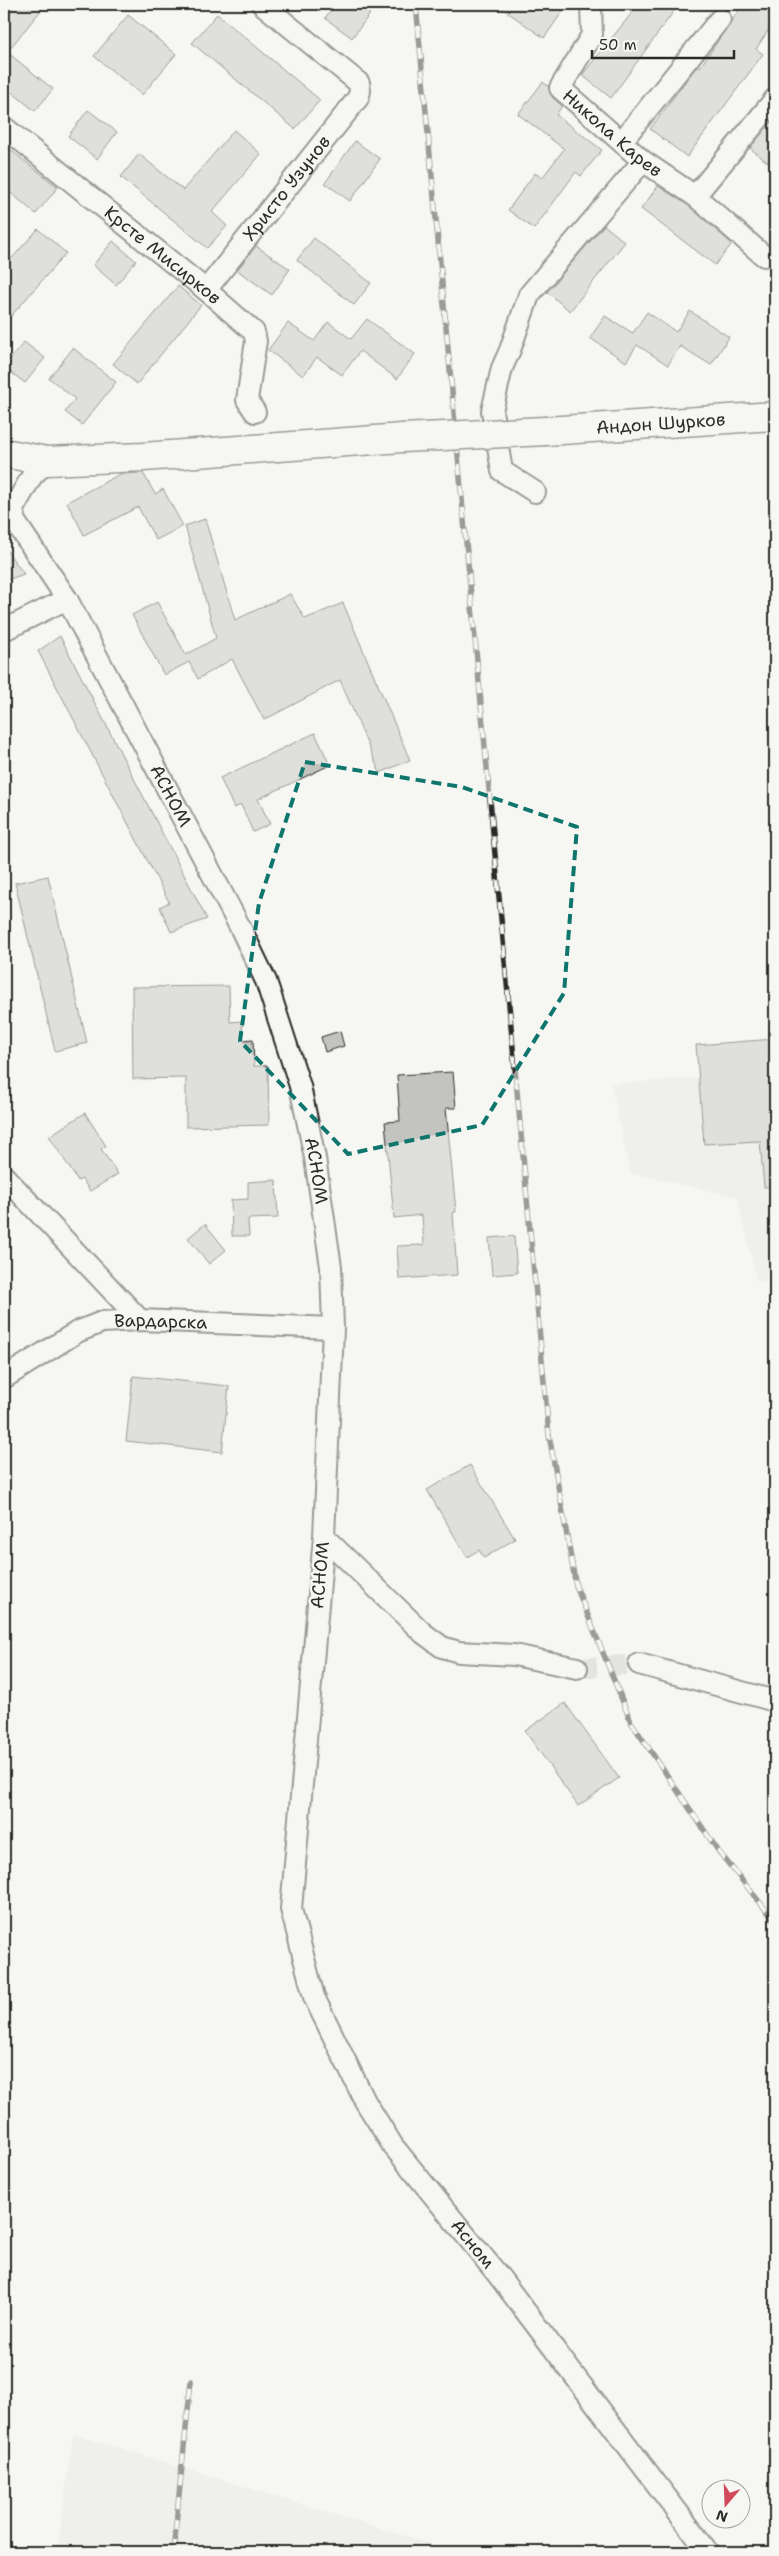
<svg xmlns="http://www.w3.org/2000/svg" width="779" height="2556" font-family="'Shantell Sans',sans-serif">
	<rect width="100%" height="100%" fill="#f6f6f2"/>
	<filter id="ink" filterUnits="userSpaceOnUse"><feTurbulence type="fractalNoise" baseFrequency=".02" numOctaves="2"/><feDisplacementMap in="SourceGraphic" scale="10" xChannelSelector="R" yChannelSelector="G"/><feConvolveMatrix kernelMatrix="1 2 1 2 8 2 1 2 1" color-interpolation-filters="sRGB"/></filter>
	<g filter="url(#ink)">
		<!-- built -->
		<path fill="#e7e7e3" d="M775 1072V1280L757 1282 737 1197 630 1173 611 1084Z
			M73 2434 458 2552H57Z"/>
		<!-- building -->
		<path fill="#c3c3c0" stroke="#2b2b2b" d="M4 4H46L7 52 53 89 35 111 4 86Z
			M335 4H356L370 14 352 38 325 18Z
			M496 4H568L544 38Z
			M639 4H679L611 98 582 75Z
			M743 4H775V20L756 49 763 54 687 157 650 129 685 82 698 65 700 67Z
			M217 14 320 100 295 129 192 43Z
			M128 15 176 54 142 95 94 56Z
			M543 82 548 86 552 97 562 106 556 115 602 150 581 176 576 172 534 229 508 210 535 173 542 178 564 149 518 114Z
			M88 110 117 132 97 159 68 136Z
			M775 117V151L767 162 750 148Z
			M234 130 261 154 212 212 227 226 207 248 121 177 139 154 183 190Z
			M355 141 380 159 350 201 325 183Z
			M4 145 58 187 36 214 4 187Z
			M658 186 688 205 732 244 715 265 641 209Z
			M604 225 625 242 570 311 547 292Z
			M38 229 66 253 4 324V267Z
			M314 238 371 283 354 305 297 260Z
			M113 241 136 261 116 285 93 265Z
			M256 246 290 269 272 295 237 270Z
			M178 286 201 305 137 384 113 364Z
			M690 311 729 337 711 365 680 346 668 365 637 345 626 362 590 338 605 316 633 333 647 312 676 332Z
			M367 319 415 354 397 379 360 351 342 375 317 357 303 376 268 350 288 323 314 341 328 322 351 339Z
			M24 342 45 358 25 383 4 367Z
			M73 348 116 382 82 425 65 412 75 399 49 378Z
			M143 473 155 494 163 489 183 526 156 540 138 507 84 535 67 502 120 474Z
			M205 519 235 620 290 594 305 619 343 603 410 760 380 773 340 680 264 720 232 659 198 679 189 662 164 675 132 615 157 602 186 655 216 638 185 526Z
			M4 547 24 574 4 581Z
			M60 636 207 919 171 932 160 907 169 902 38 651Z
			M315 733 330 765 258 799 270 824 253 832 241 805 234 808 220 778Z
			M48 876 87 1043 55 1051 15 883Z
			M229 986 230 1022 242 1021V1040L253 1039 254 1066H268L269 1125 186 1127V1078L133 1079 132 987Z
			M340 1031 344 1046 325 1052 321 1037Z
			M775 1039V1186L764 1187 760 1141 704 1144 696 1045Z
			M453 1072 456 1108H446L456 1212 453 1213 457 1275 399 1279 397 1246 424 1245 422 1215 394 1218 385 1122 400 1121 397 1075Z
			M85 1113 106 1146 101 1149 118 1174 90 1191 82 1179 78 1181 49 1136Z
			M276 1180 278 1218 248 1219 249 1236H232L231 1200 248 1199V1182Z
			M205 1224 226 1250 209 1264 188 1238Z
			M514 1236 517 1273 492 1275 489 1238Z
			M133 1376 229 1386 222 1452 126 1441Z
			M470 1465 515 1539 484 1558 479 1550 467 1557 427 1490Z
			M565 1703 619 1778 578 1806 525 1731Z"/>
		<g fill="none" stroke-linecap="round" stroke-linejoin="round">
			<!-- street-tunnel -->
			<path stroke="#cdcdca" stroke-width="20" stroke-dasharray="20 10" stroke-linecap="butt" d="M577 1668 639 1664"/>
			<defs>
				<g id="street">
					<path id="s1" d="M591 4 592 35 560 88 643 161 695 196"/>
					<path id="s2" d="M4 127 206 290 254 332 256 341 247 400 255 412"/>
					<path d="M622 141 720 19"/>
					<path d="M764 256 695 196 775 99"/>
					<path id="s3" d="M206 290 358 98 360 91 359 83 262 4"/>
					<path id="s4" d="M47 461 32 476 10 514 67 599 241 929 266 981 300 1086 315 1158 331 1267 333 1328 324 1537 291 1909 314 1997 365 2101 393 2146 498 2275 708 2552"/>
					<path d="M535 492 502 471 492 411 502 368 510 350 529 295 643 161"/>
					<path d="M4 630 67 599"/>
					<path d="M4 1176 140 1320"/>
					<path id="s5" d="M4 1378 77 1332 102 1322 140 1320 333 1328"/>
					<path d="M324 1537 423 1633 442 1647 459 1652 514 1655 577 1668"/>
					<path d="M639 1664 775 1701"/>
				</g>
				<g id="secondary">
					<path id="s6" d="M546 431 775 416"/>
					<path d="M4 453 47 461 143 457 402 438"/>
					<path d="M4 506 10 514"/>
				</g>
			</defs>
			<!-- street casing -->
			<use href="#street" stroke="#2b2b2b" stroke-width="24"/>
			<!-- secondary casing -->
			<use href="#secondary" stroke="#2b2b2b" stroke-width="31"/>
			<!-- street -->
			<use href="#street" stroke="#f6f6f2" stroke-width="20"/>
			<!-- secondary -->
			<use href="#secondary" stroke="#f6f6f2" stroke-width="28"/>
			<defs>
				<path id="rail" d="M416 4 549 1435 576 1586 631 1722 719 1852 775 1921
					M173 2552 191 2381"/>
			</defs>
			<!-- rail casing -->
			<use href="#rail" stroke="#2b2b2b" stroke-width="5.5"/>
			<!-- rail -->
			<use href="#rail" stroke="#f6f6f2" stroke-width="4" stroke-dasharray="11" stroke-linecap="butt"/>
			<defs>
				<path id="secondary-bridge" d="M402 438 546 431"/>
			</defs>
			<!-- secondary-bridge casing -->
			<use href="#secondary-bridge" stroke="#2b2b2b" stroke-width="31" stroke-linecap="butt"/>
			<!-- secondary-bridge -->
			<use href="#secondary-bridge" stroke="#f6f6f2" stroke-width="28"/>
		</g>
	</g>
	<!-- marked area -->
	<path d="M0 0H779V2556H0ZM305 762 462 787 577 827 564 993 482 1125 348 1154 240 1041 259 903Z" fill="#f6f6f2" fill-opacity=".55" fill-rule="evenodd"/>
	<path fill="none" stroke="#0f766e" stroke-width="4" stroke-dasharray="10 6" stroke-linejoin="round" d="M305 762 462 787 577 827 564 993 482 1125 348 1154 240 1041 259 903Z"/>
	<g text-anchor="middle" stroke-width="5" stroke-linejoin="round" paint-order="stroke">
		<!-- street labels -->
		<g font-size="18" fill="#2b2b2b" stroke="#f6f6f2">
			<text dy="6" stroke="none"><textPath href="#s1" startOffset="162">Никола Карев</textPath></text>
			<text dy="6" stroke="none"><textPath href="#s3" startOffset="130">Христо Узунов</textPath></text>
			<text dy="6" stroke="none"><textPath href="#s2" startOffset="204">Крсте Мисирков</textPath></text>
			<text dy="6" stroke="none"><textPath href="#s6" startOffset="115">Андон Шурков</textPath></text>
			<text dy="6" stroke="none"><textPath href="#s4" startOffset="390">АСНОМ</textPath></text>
			<text dy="6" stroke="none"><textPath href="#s4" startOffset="795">АСНОМ</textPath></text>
			<text dy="6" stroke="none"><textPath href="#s5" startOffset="172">Вардарска</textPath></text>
			<text transform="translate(320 1575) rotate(-85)" y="6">АСНОМ</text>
			<text dy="6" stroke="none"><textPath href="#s4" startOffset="1922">Асном</textPath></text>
		</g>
	</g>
	<!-- margin -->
	<rect width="779" height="2556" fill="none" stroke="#f6f6f2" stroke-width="20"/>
	<rect x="10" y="10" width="759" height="2536" fill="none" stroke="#2b2b2b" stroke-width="2" filter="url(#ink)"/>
	<!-- north arrow -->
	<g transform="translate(726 2504) rotate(199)"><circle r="24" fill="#f6f6f2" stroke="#a5a5a2"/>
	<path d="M0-4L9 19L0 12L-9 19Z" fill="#d1495b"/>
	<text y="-8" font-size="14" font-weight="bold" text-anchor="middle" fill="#2b2b2b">N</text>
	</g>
	<!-- scale -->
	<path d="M592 50v8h142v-8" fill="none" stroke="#2b2b2b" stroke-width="2.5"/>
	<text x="599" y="50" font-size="15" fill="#2b2b2b" stroke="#f6f6f2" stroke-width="4" paint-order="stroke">50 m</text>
</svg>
